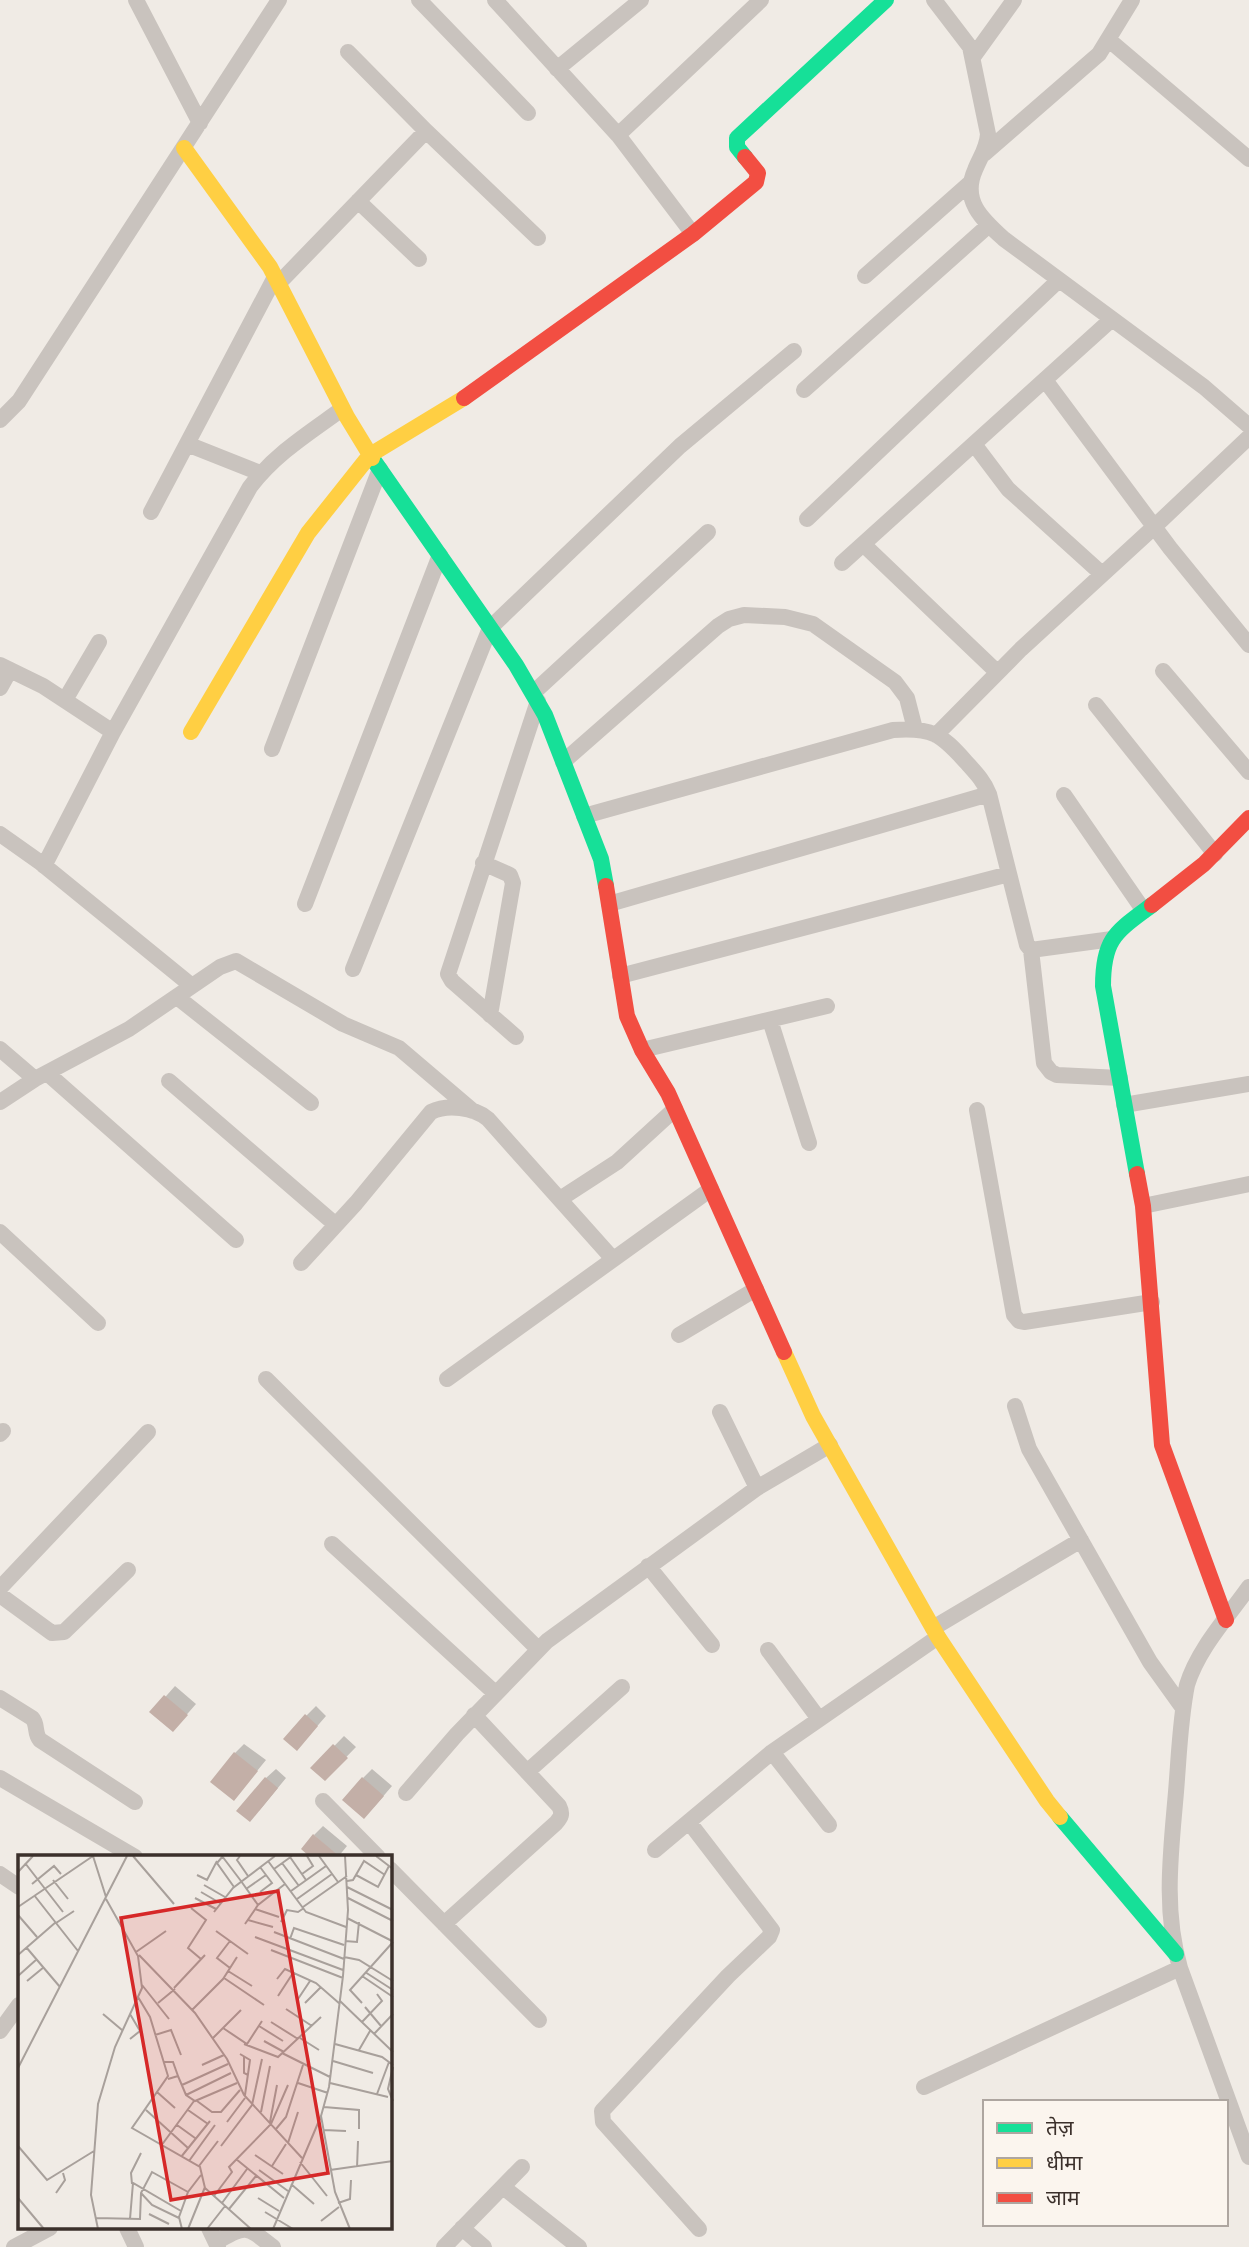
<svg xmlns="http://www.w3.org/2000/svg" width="1249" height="2247" font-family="'Alegreya Sans','Noto Sans Devanagari',sans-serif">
	<rect width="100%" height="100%" fill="#f0ebe5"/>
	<!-- shadow -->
	<path fill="#0003" d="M175 1686 196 1704 182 1720 152 1712Z
		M316 1706 326 1716 306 1739V1716Z
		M344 1736 356 1747 325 1779 313 1768Z
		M244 1744 266 1760 234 1799 235 1753Z
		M276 1769 286 1778 259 1811 266 1778Z
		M372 1769 392 1786 374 1807 363 1778Z
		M323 1826 347 1846 338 1857 314 1835Z"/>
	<!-- building -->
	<path fill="#c3afa7" d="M164 1695 188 1715 173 1732 149 1712Z
		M305 1714 318 1726 297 1751 283 1739Z
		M333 1744 348 1758 325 1781 310 1768Z
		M234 1752 258 1771 234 1801 210 1782Z
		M265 1777 278 1788 250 1822 236 1811Z
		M362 1777 384 1796 364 1819 342 1800Z
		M313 1834 340 1857H310L301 1849Z"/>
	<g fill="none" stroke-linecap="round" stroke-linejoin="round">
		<!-- street -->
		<path stroke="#c9c3be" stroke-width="16" d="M136 0 200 123
			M419 0 528 113
			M495 0 618 135 693 234
			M934 0 970 47 988 134C987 149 980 157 975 170 961 201 983 220 1004 239L1204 387 1249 426
			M1109 40 1249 159
			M348 52 426 131 538 238
			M973 57 1014 0
			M557 69 641 0
			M618 135 761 0
			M984 154 1099 54 1132 0
			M358 201 419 259
			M865 276 970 183
			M278 284 426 131
			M1045 380 1170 548 1249 645
			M804 390 989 225
			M0 420 19 401 279 0
			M187 444 260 473
			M974 444 1008 489 1102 574
			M151 512 275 277
			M807 519 1059 280
			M863 544 997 672
			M842 563 1112 319
			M0 665 43 686 113 732
			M1163 671 1249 772
			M0 688 10 670
			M533 693 708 532
			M65 700 99 642
			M1096 705 1215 854
			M936 735 1021 649 1154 527 1249 437
			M272 749 380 469
			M563 762 718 626 729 619 744 615 785 617 813 624 895 682 907 698 915 729
			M1064 795 1144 911
			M584 816 893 730C932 727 941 734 966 762 975 772 984 781 989 794L1027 945 1031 950 1112 939
			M0 834 41 863 192 986
			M483 863 510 875 513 883 490 1015
			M44 866 113 732 250 487C275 454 309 433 342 409
			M305 904 440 555
			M609 904 989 794
			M1031 950 1044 1063 1051 1072 1057 1075 1120 1078
			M353 969 490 628 680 446 794 351
			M620 976 1009 874
			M177 997 311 1103
			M770 1020 809 1143
			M516 1037 452 981 448 974 538 701
			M0 1049 35 1079
			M642 1050 827 1006
			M47 1073 236 1240
			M169 1081 336 1225
			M0 1102 35 1079 129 1029 220 967 236 961 343 1024 399 1048 473 1111
			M1124 1105 1249 1084
			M977 1110 1014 1315 1019 1321 1024 1322 1152 1302
			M560 1199 617 1162 675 1109
			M1143 1206 1249 1184
			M0 1232 98 1323
			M301 1263 356 1203 431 1112C447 1104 474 1107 488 1119L613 1259
			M679 1335 756 1289
			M266 1379 538 1649
			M447 1379 711 1189
			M1015 1406 1029 1449 1150 1662 1183 1708
			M720 1412 757 1488
			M0 1434 3 1431
			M332 1544 495 1693
			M648 1566 712 1645
			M1249 1587C1227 1618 1198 1649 1187 1685 1180 1720 1179 1756 1176 1792 1171 1851 1163 1910 1180 1968L1249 2157
			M0 1588 148 1432
			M0 1595 52 1633 64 1632 128 1570
			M933 1628 1081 1540
			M768 1650 819 1719
			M0 1698 32 1718C38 1724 34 1733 40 1740L135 1802
			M772 1752 829 1825
			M527 1772 622 1687
			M0 1778 135 1857
			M406 1793 457 1734 547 1641 757 1488 830 1445
			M323 1801 378 1857
			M689 1822 772 1930 769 1937 728 1976 602 2111 603 2122 699 2229
			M655 1850 772 1752 938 1637
			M390 1869 539 2020
			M0 1874 19 1887
			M444 1924 556 1823C561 1817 563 1814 559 1806L474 1715
			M0 2031 19 2005
			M924 2087 1180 1968
			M503 2187 579 2247
			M127 2228 136 2247
			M209 2228 218 2247
			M462 2228 484 2247
			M216 2242C247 2225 245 2225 273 2247
			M14 2247 50 2228
			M444 2247 522 2167"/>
		<!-- fast -->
		<path stroke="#16e098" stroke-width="16" d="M745 157 737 147V138L886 0
			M372 458 516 665 545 715 601 859 606 886
			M1137 1174 1103 986C1103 938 1116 932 1152 905
			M1060 1817 1176 1954"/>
		<!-- slow -->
		<path stroke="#ffcf43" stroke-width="16" d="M184 148 270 267 347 417 372 458
			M191 732 308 533 370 455 464 398
			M784 1352 813 1416 938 1637 1047 1801 1060 1817"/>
		<!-- jam -->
		<path stroke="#f24e42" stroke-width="16" d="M464 398 693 234 756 182 758 173 745 157
			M606 886 627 1016 642 1050 668 1093 784 1352
			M1152 905 1204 864 1249 818
			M1137 1174 1143 1206 1162 1445 1226 1620"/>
	</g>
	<!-- overview -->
	<g transform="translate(18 1855)">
		<rect width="374" height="374" fill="#f0ebe5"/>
		<path fill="none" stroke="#a8a09b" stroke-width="2" d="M75 1 88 42M115 1 156 49M204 1 223 26M205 1 199 8 216 32M222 1 219 5 230 21M301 1 320 27M327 1 330 55 325 121 311 232 303 261 317 337 332 374M358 1 375 14M272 2 288 25M250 6 288 57 328 72M7 8 45 57M264 8 281 31M256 14 274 1M0 17 15 1M284 19 295 11 289 1M179 20 189 25 199 6M338 20 360 32 371 11M35 25 50 44M223 26 240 50M329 26 335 25 346 6 367 20M14 29 36 11 43 19M186 30 207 42M329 32 375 55M228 34 248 20M273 36 308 11M183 37 202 48M242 37 254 28 242 12M16 40 60 96M177 43 198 54M330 43 375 66M279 44 314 19M0 52 75 1M285 52 329 21M173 53 188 65 170 93 183 104M237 54 261 62M196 57 215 33 257 1M0 60 19 82M329 63 374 86M230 65 255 72M263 67 269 55 280 57 286 53M38 68 56 56M227 69 240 50 267 29M198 76 230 99M256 77 326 104M237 82 325 115M272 84 276 73 326 90M212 86 199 103 212 113M327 86 339 87 341 67M8 92 42 132M253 95 325 123M118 97 148 76M0 100 38 67M121 100 177 158 209 204 226 240 284 303M326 102 341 105 375 126M210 116 234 131M347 117 375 135M0 121 19 104M344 121 375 142M206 123 246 150M259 124 267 114 298 128 322 149M9 126 26 112M124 130 151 164M156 133 187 100M260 141 275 118M120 142 132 162 150 221 114 273 182 312 187 333 233 374M280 144 292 126M322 146 375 197M140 148 157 134M287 148 303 132M344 148 332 135 375 87M347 152 363 171M268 154 294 171M174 155 205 124 219 102M85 159 104 175M112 159 122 176 112 184M253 167 280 184M344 167 364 146 359 139M241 171 265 186M205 173 229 189 244 166M356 179 375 159M137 180 153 175 163 200M282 183 301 195M194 184 223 155M246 186 266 197M226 189 260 202 303 162M317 189 364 202 375 210M341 195 352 176M264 198 312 222M222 199 232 205 227 240M226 201V218L230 220M315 206 355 218M146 207H155L160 221M184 210 206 200M375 212 370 234 375 246M0 213 109 1M150 224 160 221 168 240 177 246 219 228M280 228 310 238M312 228 370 242M164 230 210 209M139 237 157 253M359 239 371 207M168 240 213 218M179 246 194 257H203L222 235M306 252 341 255V274M128 255 170 293M170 255 190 269M243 257 252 211M209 267 227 243M252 267 259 230M159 270 177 283M258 274 268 262 285 210M306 275 328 276M270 288 280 257M0 291 29 325 76 296M143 291 176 246M203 291 234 250 244 204M237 300 265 319M163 302 192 266M218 304 266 343M171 306 197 270M282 307 309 341M181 311 200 286M254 311 268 289M339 313 340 286M241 315 270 336M312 315 375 306M114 329 113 318 123 298M273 329 296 349M38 338 47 325 45 318M123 338 134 350 161 363M196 341 214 317 211 312 253 269 270 230M0 343 26 374M240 343 261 356M204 348 229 314M320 348 332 344 333 325M211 354 238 321M247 357 275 374M131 359 151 369M78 363 122 364 123 338 134 317 170 337M112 364 115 328 163 356M303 366 321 352M80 374 73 340 80 249 97 192 124 133 120 101 88 44M164 374 161 362 170 337 183 320M170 374 187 332M189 374 207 351M255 374 303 261"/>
		<path fill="#d62828" fill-opacity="0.15" stroke="#d62828" stroke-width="3.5" d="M260 36 310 318 153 345 103 63Z"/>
		<rect width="374" height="374" fill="none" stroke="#3b302b" stroke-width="3.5"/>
	</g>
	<!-- legend -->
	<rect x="983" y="2100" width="245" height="126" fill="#fbf5ee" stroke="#aea6a0" stroke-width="2"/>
	<rect x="997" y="2123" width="35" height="10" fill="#16e098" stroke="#aea6a0" stroke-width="2"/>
	<text x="1046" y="2135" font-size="21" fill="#3b302b">तेज़</text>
	<rect x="997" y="2158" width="35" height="10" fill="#ffcf43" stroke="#aea6a0" stroke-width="2"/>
	<text x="1046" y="2170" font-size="21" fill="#3b302b">धीमा</text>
	<rect x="997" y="2193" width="35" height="10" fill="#f24e42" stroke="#aea6a0" stroke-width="2"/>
	<text x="1046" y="2205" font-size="21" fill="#3b302b">जाम</text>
</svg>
